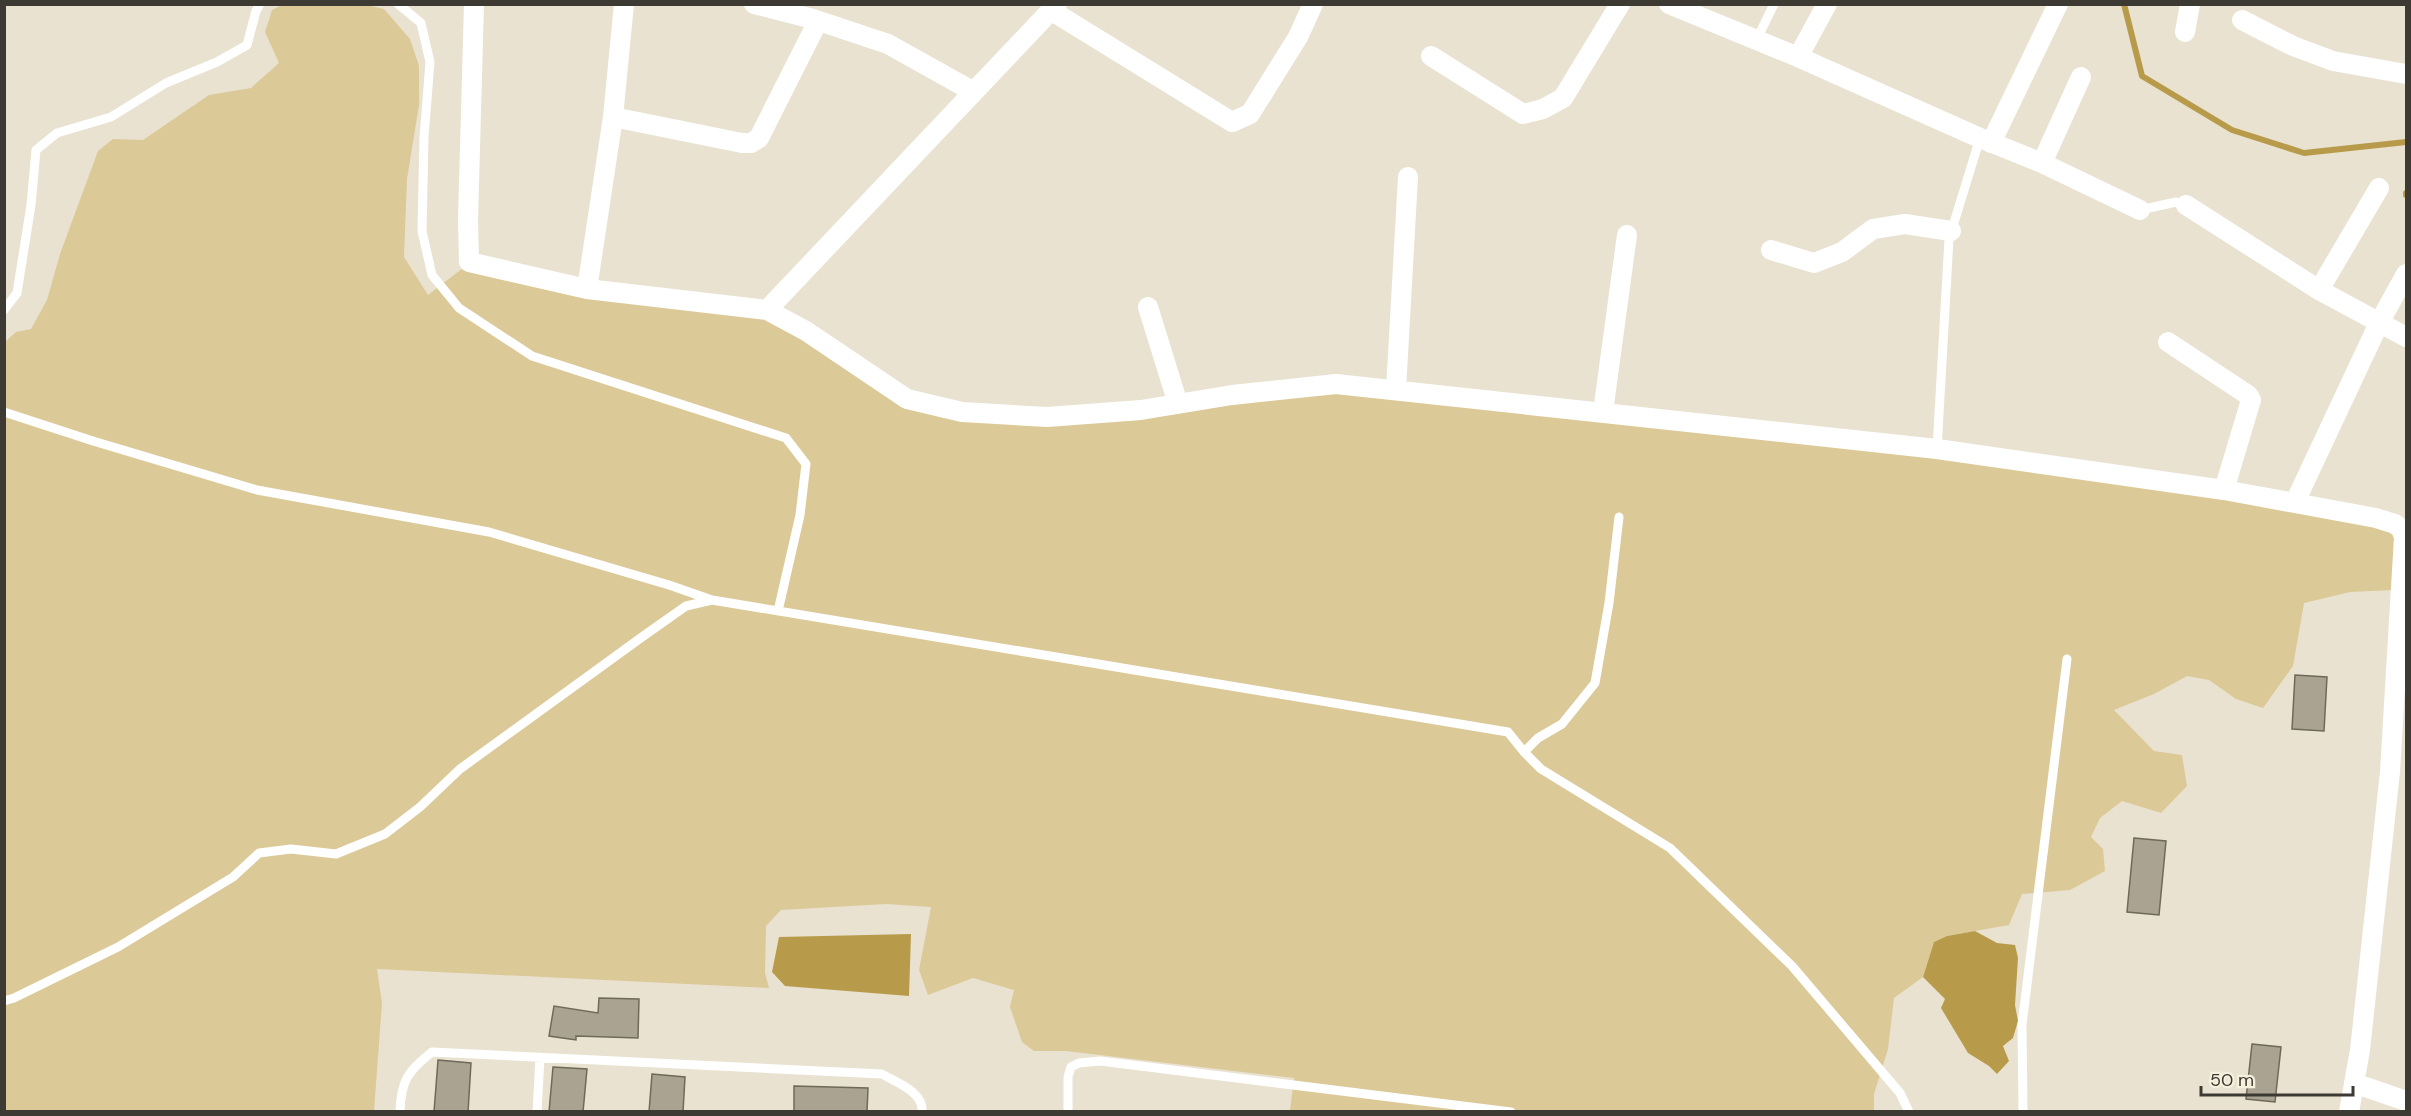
<svg xmlns="http://www.w3.org/2000/svg" width="2411" height="1116" font-family="'DM Sans',sans-serif">
	<rect width="100%" height="100%" fill="#e9e2d0"/>
	<!-- green -->
	<path fill="#dcc998" d="M282 5H366L384 9 410 39 419 66V105L407 179 404 257 428 295 463 268 765 316 961 419 1260 399 1337 391 1940 456 2292 508 2395 532 2393 590 2350 592 2304 603 2293 666 2263 708 2236 699 2209 680 2187 676 2154 694 2114 710 2154 751 2182 755 2187 786 2161 813 2122 801 2100 818 2091 837 2103 849 2105 871 2070 890 2022 894 2009 925 1947 936 1934 942 1923 977 1894 998 1888 1049 1874 1094V1111H1290L1294 1078 1066 1051H1034L1022 1042 1010 1007 1014 990 973 978 928 995 919 970 931 907 886 904 781 910 766 926 765 973 769 988 377 969 382 1003 374 1111H5L4 343 16 332 31 329 47 300 60 254 98 151 113 139 143 140 209 95 251 88 279 63 265 32 272 10Z"/>
	<!-- water -->
	<path fill="#b89b4a" d="M1975 931 1997 943 2015 945 2018 958 2015 1005 2018 1021 2013 1038 2003 1046 2009 1061 1997 1074 1989 1066 1968 1053 1941 1008 1945 999 1923 977 1934 942 1947 936Z
		M911 934 909 996 785 986 772 972 779 937Z"/>
	<g fill="none" stroke-linecap="round" stroke-linejoin="round">
		<!-- stream -->
		<path stroke="#b89b4a" stroke-width="6" d="M2124 4 2142 76 2232 130 2304 153 2406 142
			M2406 193V195"/>
	</g>
	<!-- building -->
	<path fill="#aaa392" stroke="#6f6959" stroke-width="1.5" d="M2295 675 2327 677 2324 731 2292 729Z
		M2134 838 2166 841 2159 915 2127 912Z
		M599 998 639 999 638 1038 576 1036V1040L549 1036 554 1006 598 1013Z
		M2252 1044 2281 1047 2275 1102 2246 1099Z
		M438 1060 471 1063 468 1112H434Z
		M553 1067 587 1069 583 1112H549Z
		M652 1074 685 1077 683 1112H649Z
		M794 1086 868 1088 867 1112H794Z"/>
	<g fill="none" stroke-linecap="round" stroke-linejoin="round">
		<!-- service -->
		<path stroke="#fff" stroke-width="9" d="M398 4 421 23 430 62 424 137 422 231 432 275 459 308 532 356 786 438 806 464 800 515 778 611
			M1756 41 1774 4
			M2140 210 2176 202 2186 205
			M4 310 17 293 31 205 36 150 57 133 111 117 166 83 217 62 247 45 256 11 260 4
			M4 412 93 441 257 490 489 532 669 585 712 600 1508 732 1524 752
			M1937 449 1949 239 1980 138
			M1619 517 1609 603 1595 683 1562 724 1538 738 1524 752 1541 769 1670 848 1792 966 1900 1093 1909 1112
			M4 1001 14 998 118 947 233 877 259 853 291 849 336 854 385 834 420 807 460 769 642 637 686 606 712 600
			M400 1112C401 1080 408 1071 432 1052L882 1074C897 1083 924 1092 922 1112
			M537 1112 540 1057
			M1068 1112V1077L1071 1067 1079 1063 1100 1061 1511 1112
			M2023 1112 2022 1025 2067 659"/>
		<!-- minor -->
		<path stroke="#fff" stroke-width="20" d="M474 4 468 220 469 262 587 289 767 310
			M754 4 813 19 888 44 974 92
			M1057 4 767 310 806 331 907 399 962 412 1047 417 1141 410 1232 395 1336 384 1937 449 2224 490 2376 518 2395 524 2401 529 2404 537 2390 772 2360 1050 2349 1112
			M1669 4 1798 57 1980 138 2042 163 2140 210
			M1052 11 1232 122 1250 114 1298 37 1313 4
			M2242 20 2293 46 2333 61 2406 74
			M2185 32 2190 4
			M1431 56 1523 114 1543 109 1563 98 1620 4
			M1798 57 1827 4
			M613 117 742 143H751L759 138 818 21
			M1991 143 2058 4
			M2042 163 2081 77
			M2186 205 2319 290 2406 337
			M1771 250 1814 263 1842 252 1873 229 1905 224 1951 231
			M587 289 613 117 624 4
			M2319 290 2379 188
			M1148 307 1178 404
			M2168 342 2248 395 2251 400 2224 490
			M1396 390 1408 177
			M1603 412 1627 235
			M2295 502 2379 323 2406 274
			M2354 1083 2406 1101"/>
	</g>
	<!-- border -->
	<rect width="2411" height="1116" fill="none" stroke="#3d3a33" stroke-width="12"/>
	<!-- scale -->
	<path d="M2201 1086v9h152v-9" fill="none" stroke="#3d3a33" stroke-width="3"/>
	<text x="2210" y="1086" font-size="18" fill="#3d3a33" stroke="#f6f0dd" stroke-width="4.5" paint-order="stroke">50 m</text>
</svg>
